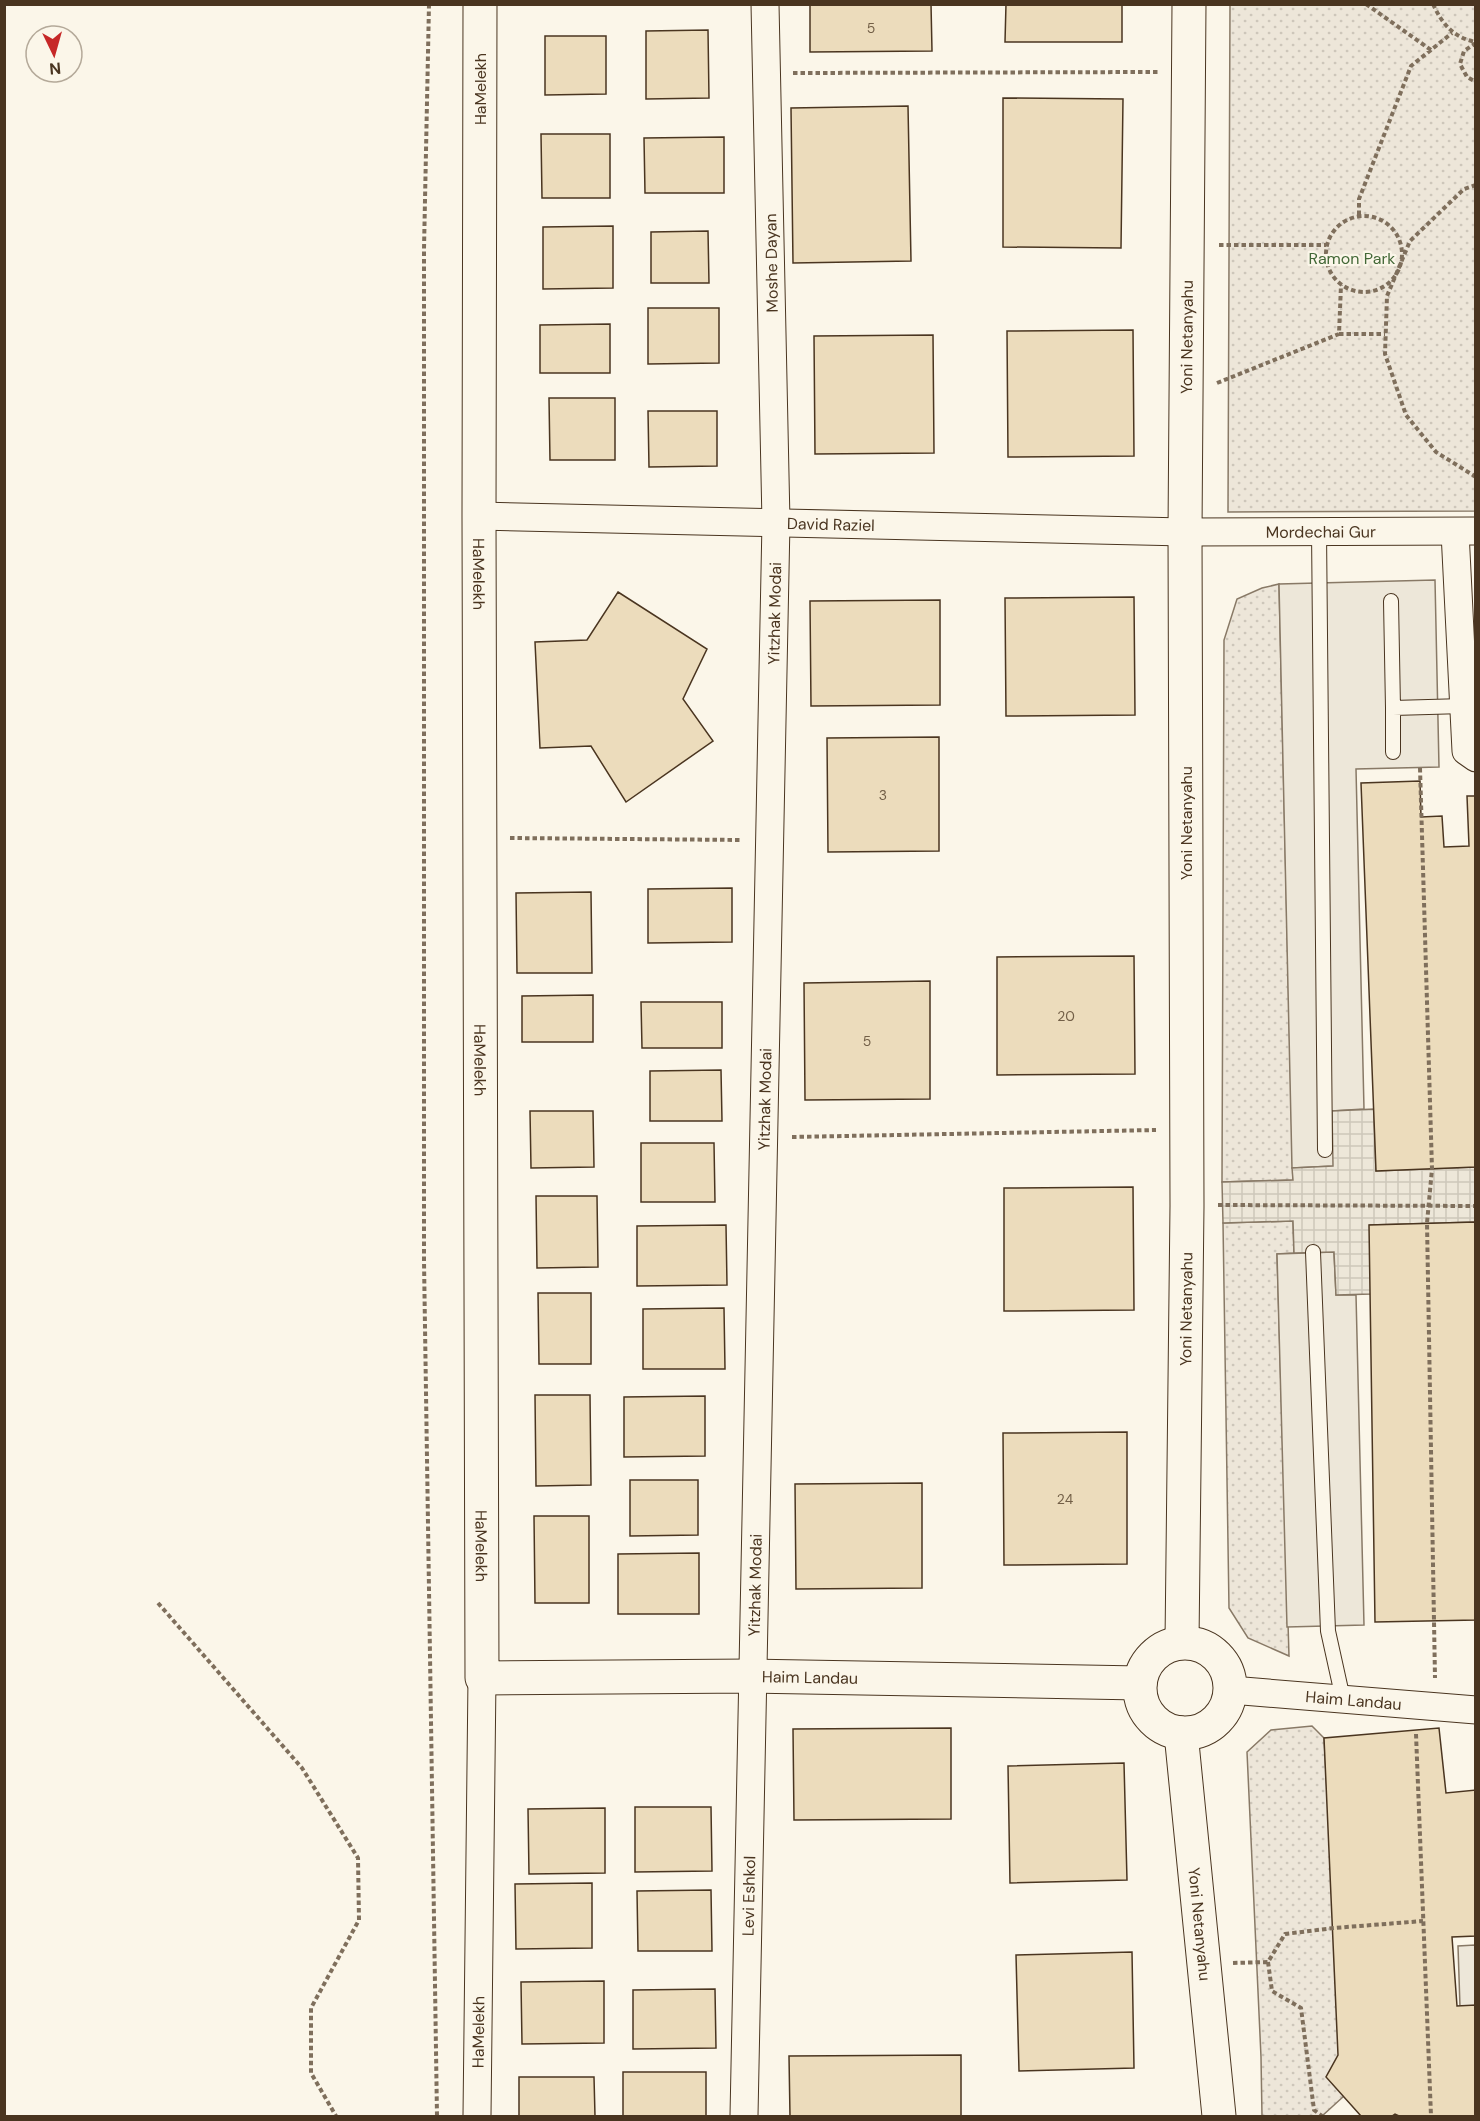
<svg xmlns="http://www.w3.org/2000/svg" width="1480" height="2121" font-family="'DM Sans',sans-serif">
	<defs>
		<pattern id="park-dots" width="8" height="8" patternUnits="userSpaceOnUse" patternTransform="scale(1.5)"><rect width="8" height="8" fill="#ede6d9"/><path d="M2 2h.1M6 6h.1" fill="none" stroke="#cdc6ba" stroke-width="1.8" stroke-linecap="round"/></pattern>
		<pattern id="plaza-grid" width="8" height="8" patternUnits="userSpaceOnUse" patternTransform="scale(1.5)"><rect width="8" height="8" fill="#ede7d9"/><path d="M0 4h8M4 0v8" fill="none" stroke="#cdc7ba"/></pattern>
	</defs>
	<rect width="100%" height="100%" fill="#fbf6e9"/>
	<!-- park -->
	<path fill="url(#park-dots)" stroke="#887966" stroke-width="1.5" d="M1230 5H1475V511L1228 512Z
		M1279 584 1293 1180 1222 1182 1224 640 1237 599 1262 588Z
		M1293 1221 1294 1253 1277 1254 1289 1656 1248 1638 1229 1608 1223 1223Z
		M1312 1726 1324 1738 1344 2096 1322 2116H1262L1261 2057 1247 1752 1271 1730Z"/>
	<!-- parking -->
	<path fill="#ede7d9" stroke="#887966" stroke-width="1.5" d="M1435 580 1439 767 1356 769 1364 1109 1332 1111 1334 1166 1292 1168 1279 584Z
		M1334 1252 1336 1295H1356L1364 1625 1287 1627 1277 1254Z
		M1475 1945V2006L1460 2007 1458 1946Z"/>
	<!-- plaza -->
	<path fill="url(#plaza-grid)" stroke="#887966" stroke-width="1.5" d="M1374 1109 1376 1171 1475 1167V1222L1370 1225 1371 1294 1336 1295 1334 1252 1294 1253 1293 1221 1223 1223 1222 1182 1293 1180 1292 1168 1333 1166 1332 1111Z"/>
	<!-- building -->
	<path fill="#ecdcbc" stroke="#4a3520" stroke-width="1.5" d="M810 4H931L932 51 810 52Z
		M1006 4H1122V42H1005Z
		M708 30 709 98 646 99V31Z
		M545 36H606V94L545 95Z
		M1003 98 1123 99 1121 248 1003 247Z
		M908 106 911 261 793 263 791 108Z
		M541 134H610V198H542Z
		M724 137V193H645L644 138Z
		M613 226V288L543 289V227Z
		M708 231 709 283H651V232Z
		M648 308H719V363L648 364Z
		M610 324V373H540V325Z
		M1133 330 1134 456 1008 457 1007 331Z
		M933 335 934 453 815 454 814 336Z
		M549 398H615V460H550Z
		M648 411H717V466L649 467Z
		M618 592 707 649 683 699 713 741 626 802 591 746 540 748 535 642 587 640Z
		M1134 597 1135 715 1006 716 1005 598Z
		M940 600V705L811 706 810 601Z
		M939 737V851L828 852 827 738Z
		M1420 781 1421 817 1442 816 1444 847 1469 846 1467 796H1476V1167L1376 1171 1361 783Z
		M732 888V942L648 943V889Z
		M591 892 592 973H517L516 893Z
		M1134 956 1135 1074 997 1075V957Z
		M930 981V1099L805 1100 804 983Z
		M593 995V1042H522V996Z
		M641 1002H722V1048H642Z
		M721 1070 722 1121H650V1071Z
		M530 1111H593L594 1167 531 1168Z
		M641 1143H714L715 1202H641Z
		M1133 1187 1134 1310 1004 1311V1188Z
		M536 1196H597L598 1267 537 1268Z
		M1476 1222V1620L1375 1622 1369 1225Z
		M726 1225 727 1285 637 1286V1226Z
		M538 1293H591V1364H539Z
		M724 1308 725 1369H643V1309Z
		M535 1395H590L591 1485 536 1486Z
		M705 1396V1456L624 1457V1397Z
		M1127 1432V1564L1004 1565 1003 1433Z
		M630 1480H698V1535L630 1536Z
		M922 1483V1588L796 1589 795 1484Z
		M534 1516H589V1603H535Z
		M699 1553V1614H618V1554Z
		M951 1728V1819L794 1820 793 1729Z
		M1439 1728 1446 1793 1476 1790V1936L1452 1937 1457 2006 1476 2005V2116H1399L1395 2114 1392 2116H1361L1326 2077 1338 2055 1324 1738Z
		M1124 1763 1127 1880 1010 1883 1008 1766Z
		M635 1807H711L712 1871 635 1872Z
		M605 1808V1873L529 1874 528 1809Z
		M592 1883V1948L516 1949 515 1884Z
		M711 1890 712 1951H638L637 1891Z
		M1132 1952 1134 2068 1019 2071 1016 1955Z
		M604 1981V2043L522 2044 521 1982Z
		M715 1989 716 2048 633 2049V1990Z
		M961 2055V2116H790L789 2056Z
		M623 2072H706V2116H623Z
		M519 2077H594L595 2116H519Z"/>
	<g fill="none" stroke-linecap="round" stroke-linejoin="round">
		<defs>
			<path id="lane" d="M1319 531 1325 1150
				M1391 601 1393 708
				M1393 752V708L1464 706
				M1313 1252 1328 1631 1343 1699"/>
			<g id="street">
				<path id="s1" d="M479 516 1185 532 1476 531"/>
				<path d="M1455 532 1466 751 1476 758"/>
				<path id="s2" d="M1231 1690 1476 1710"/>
				<path id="s3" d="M477 2116 482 1678"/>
				<path id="s4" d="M744 2116 776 522 765 4"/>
			</g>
			<g id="secondary">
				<path id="s5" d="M480 4 479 516 482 1678 752 1676 1140 1683"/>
				<path id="s6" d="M1182 1642 1187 1206 1185 532 1189 4"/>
				<circle cx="1185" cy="1688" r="45"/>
				<path id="s7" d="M1181 1733 1219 2116"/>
			</g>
		</defs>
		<!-- lane casing -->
		<use href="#lane" stroke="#4a3520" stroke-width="16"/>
		<!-- street casing -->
		<use href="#street" stroke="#4a3520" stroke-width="29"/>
		<!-- secondary casing -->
		<use href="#secondary" stroke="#4a3520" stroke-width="35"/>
		<!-- path -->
		<path stroke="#7f6f5c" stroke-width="4" stroke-dasharray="4.5 3" stroke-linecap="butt" d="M429 4 424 249V1261L437 2116
			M1366 4 1431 50
			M1433 4C1442 24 1454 38 1476 42
			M1476 43 1464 51 1460 64 1467 77 1476 82
			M793 73 1158 72
			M1476 185 1464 189 1410 241 1387 296 1385 354 1406 415 1436 452 1476 477
			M1359 215V199L1411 66 1452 33
			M1326 254a38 38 0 1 1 76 0a38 38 0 1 1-76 0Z
			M1219 245H1326
			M1339 334H1385
			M1217 383 1339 334 1341 285
			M1420 768 1432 1169 1427 1223 1435 1678
			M510 838 742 840
			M792 1137 1156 1130
			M1218 1205 1476 1206
			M158 1603 302 1768 358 1858 359 1920 311 2008V2073L336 2116
			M1416 1734 1431 2116
			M1268 1962 1272 1991 1301 2008 1314 2110 1322 2116
			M1233 1963 1268 1962 1285 1934 1334 1928 1423 1921"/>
		<!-- lane -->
		<use href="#lane" stroke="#fbf6e9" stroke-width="14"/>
		<!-- street -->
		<use href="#street" stroke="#fbf6e9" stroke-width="27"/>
		<!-- secondary -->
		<use href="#secondary" stroke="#fbf6e9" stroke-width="33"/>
	</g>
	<g text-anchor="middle" stroke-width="4.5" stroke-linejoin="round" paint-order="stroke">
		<!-- number labels -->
		<g font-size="14" fill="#725f47">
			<text x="871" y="33">5</text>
			<text x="883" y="800">3</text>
			<text x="1066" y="1021">20</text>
			<text x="867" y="1046">5</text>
			<text x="1065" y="1504">24</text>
		</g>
		<!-- street labels -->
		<g font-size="16" fill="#4a3520" stroke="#fbf6e9">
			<text transform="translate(480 89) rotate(-90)" y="6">HaMelekh</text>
			<text transform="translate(771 263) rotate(-91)" y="6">Moshe Dayan</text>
			<text dy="6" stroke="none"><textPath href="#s6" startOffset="1305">Yoni Netanyahu</textPath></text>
			<text dy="6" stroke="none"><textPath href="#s1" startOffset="352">David Raziel</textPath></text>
			<text dy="6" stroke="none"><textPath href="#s1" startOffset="842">Mordechai Gur</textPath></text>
			<text dy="6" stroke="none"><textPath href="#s5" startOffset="570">HaMelekh</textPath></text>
			<text dy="6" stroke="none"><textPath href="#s4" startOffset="1503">Yitzhak Modai</textPath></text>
			<text transform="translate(1186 823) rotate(-90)" y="6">Yoni Netanyahu</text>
			<text dy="6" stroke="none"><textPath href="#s5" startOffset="1056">HaMelekh</textPath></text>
			<text dy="6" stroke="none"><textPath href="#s4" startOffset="1017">Yitzhak Modai</textPath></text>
			<text dy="6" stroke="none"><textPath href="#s6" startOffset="333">Yoni Netanyahu</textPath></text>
			<text dy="6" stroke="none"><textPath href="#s5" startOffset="1542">HaMelekh</textPath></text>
			<text dy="6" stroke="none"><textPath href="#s4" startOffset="531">Yitzhak Modai</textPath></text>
			<text dy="6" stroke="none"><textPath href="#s5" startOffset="2002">Haim Landau</textPath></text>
			<text dy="6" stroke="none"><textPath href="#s2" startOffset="123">Haim Landau</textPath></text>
			<text dy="6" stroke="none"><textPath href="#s4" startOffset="220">Levi Eshkol</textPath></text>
			<text dy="6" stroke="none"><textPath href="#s7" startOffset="192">Yoni Netanyahu</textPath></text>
			<text dy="6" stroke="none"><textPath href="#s3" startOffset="84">HaMelekh</textPath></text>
		</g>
		<!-- park labels -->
		<g font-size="16" fill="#436837" stroke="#fbf6e9">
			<text x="1352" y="264">Ramon Park</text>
		</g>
	</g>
	<!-- border -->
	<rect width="1480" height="2121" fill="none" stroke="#4a3520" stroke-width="12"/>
	<!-- north arrow -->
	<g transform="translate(54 54) rotate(175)"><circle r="28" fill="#fbf6e9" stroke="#b4a999" stroke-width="1.5"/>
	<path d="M0-4.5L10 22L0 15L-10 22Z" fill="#c62828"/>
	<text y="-9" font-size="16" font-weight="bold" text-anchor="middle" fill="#4a3520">N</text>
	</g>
</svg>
